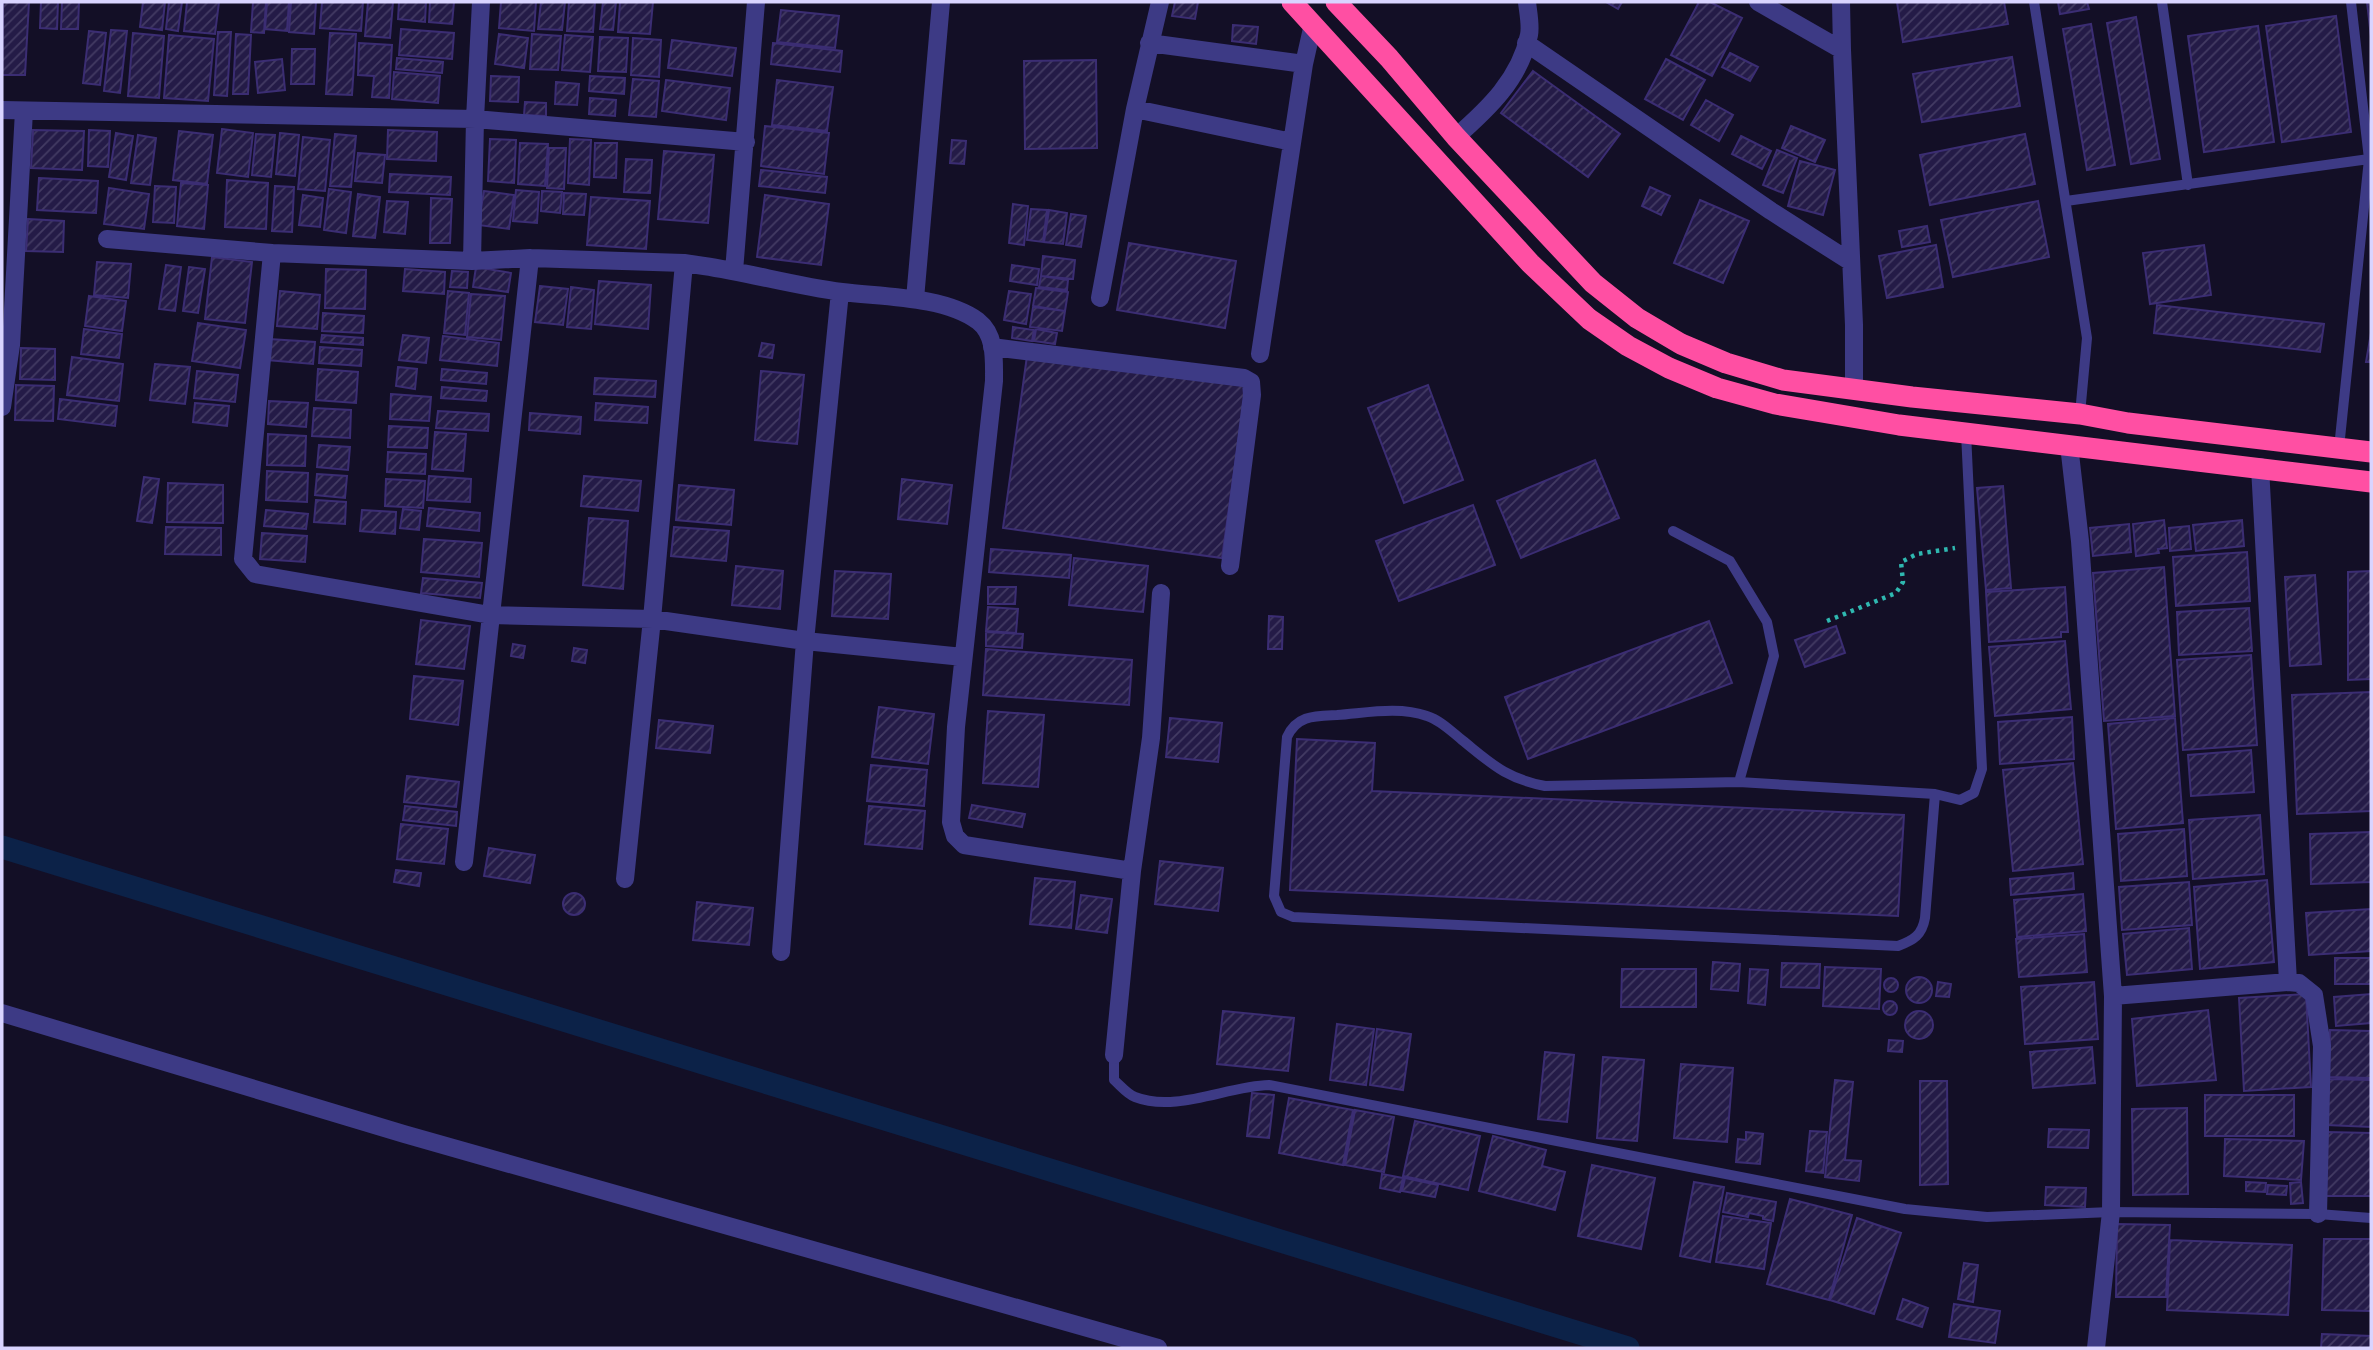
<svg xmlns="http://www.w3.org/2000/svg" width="2373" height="1350" font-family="'Archivo Narrow',sans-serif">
	<defs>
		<pattern id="building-hatch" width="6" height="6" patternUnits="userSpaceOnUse" patternTransform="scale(1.75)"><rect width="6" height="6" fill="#241b47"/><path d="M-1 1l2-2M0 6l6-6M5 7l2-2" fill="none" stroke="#433b63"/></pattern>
	</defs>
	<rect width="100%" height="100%" fill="#130f26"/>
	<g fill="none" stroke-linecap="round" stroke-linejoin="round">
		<!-- canal -->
		<path stroke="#0c2248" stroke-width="23" d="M2 847 1628 1348"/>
	</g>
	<!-- building -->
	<path fill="url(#building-hatch)" stroke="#3b2d73" stroke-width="2" d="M3 2H29L25 75H2Z
		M41 2H58L57 29 40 28Z
		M62 2H79L78 29H61Z
		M143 2H165L162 30 140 27Z
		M169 2H182L178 31 166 29Z
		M187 2H219L215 34 184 31Z
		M253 2H266L264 33 251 32Z
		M267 2H289L287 31 265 29Z
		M291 2H316L314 34 289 32Z
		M322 2H363L361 31 320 28Z
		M368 2H393L390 38 365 36Z
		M399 2H426L425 22 398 19Z
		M430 2H454L452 24 429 22Z
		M501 2H536L534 31 499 28Z
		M541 2H565L562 30 538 29Z
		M569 2H595L593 32 567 31Z
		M603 2H616L613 30 600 29Z
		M620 2H653L650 34 618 32Z
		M1175 2H1198L1195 19 1172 16Z
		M1606 2H1622L1618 9Z
		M1699 2H1710L1742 18 1712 76 1671 55Z
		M1897 2H2004L2008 24 1903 42Z
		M2058 2H2087L2089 9 2060 14Z
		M2367 2H2371V37Z
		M781 10 839 16 835 48 777 42Z
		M2336 16 2351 132 2282 142 2266 26Z
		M2136 17 2160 159 2131 164 2107 23Z
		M2091 24 2115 165 2087 170 2063 29Z
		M1233 25 1258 27 1256 44 1232 41Z
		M2258 26 2274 142 2204 152 2188 36Z
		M401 29 454 33 452 59 399 55Z
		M111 30 127 31 120 93 104 91Z
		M89 31 106 33 100 85 83 83Z
		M218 32H231L227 96 214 95Z
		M133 33 164 36 159 98 128 96Z
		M330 33 356 34 352 95 326 94Z
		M236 34 251 35 248 94H233Z
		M499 34 528 38 524 68 495 64Z
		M532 34 561 36 558 70 530 69Z
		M169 35 214 39 208 101 164 98Z
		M565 35 593 37 590 72 562 70Z
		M600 37 628 38 626 72 598 71Z
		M633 38 661 40 659 77 631 75Z
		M672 40 736 48 732 76 668 68Z
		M359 43 392 45 389 98 372 97 374 76 358 75Z
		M773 43 842 51 840 72 771 64Z
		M292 49H315L314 84H291Z
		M1730 53 1758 67 1750 81 1722 67Z
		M2012 57 2020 106 1922 122 1913 74Z
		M397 58 443 62 442 73 396 69Z
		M282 59 285 90 258 93 255 62Z
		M1666 59 1705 80 1683 120 1645 99Z
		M1096 60 1097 148 1025 149 1024 61Z
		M1533 71 1620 134 1588 177 1501 113Z
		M394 72 440 76 438 103 392 99Z
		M491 76 519 77 518 102 490 101Z
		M590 76 625 78 624 94 589 91Z
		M633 79 659 81 656 117 629 115Z
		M666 80 730 88 726 120 662 111Z
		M777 80 833 87 827 131 772 125Z
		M556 82 579 84 577 105 555 104Z
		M590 98 616 100 615 116 589 114Z
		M1706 100 1733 115 1719 141 1691 125Z
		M525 102 546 103V116L524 115Z
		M765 126 829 133 824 174 761 166Z
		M1791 126 1825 140 1815 162 1782 148Z
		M222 129 253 133 248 177 217 173Z
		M33 130 84 131 82 170 31 168Z
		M89 130 110 131 108 167 88 166Z
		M388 130 437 132 436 161 387 159Z
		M179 131 213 135 207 184 173 180Z
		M116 133 133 136 126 180 109 177Z
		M280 133 299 135 295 176 276 174Z
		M256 134 275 135 271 177 252 175Z
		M335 134 356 136 351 187 330 186Z
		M2025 134 2035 184 1930 205 1920 155Z
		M138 135 156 138 150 185 131 183Z
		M1741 136 1771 151 1762 169 1732 154Z
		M303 137 330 140 325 191 298 189Z
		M490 139 516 140 514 183 488 181Z
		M570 139 591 140 589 185 568 183Z
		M952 140 966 141 964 164 950 163Z
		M520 143 548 144 545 186 518 184Z
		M595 143H617L616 178 594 177Z
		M549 148H566L564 189 547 188Z
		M1777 150 1797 158 1783 193 1763 185Z
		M664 151 714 155 708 223 658 219Z
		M358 153 385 155 382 183 355 181Z
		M626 159 652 160 650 193 624 192Z
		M1800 161 1835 170 1823 215 1788 206Z
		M761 170 827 177 825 193 759 186Z
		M390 174 451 177 450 195 389 192Z
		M39 178 98 181 96 213 37 210Z
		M227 180 268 183 266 229 225 227Z
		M181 183 208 185 204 229 177 226Z
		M155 186 176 187 174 223 153 222Z
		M275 186 294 187 292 232 272 231Z
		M1650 187 1670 196 1661 215 1642 206Z
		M109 188 149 194 144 229 104 224Z
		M329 189 351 192 346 233 324 230Z
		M516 190 539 192 537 223 513 221Z
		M484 191 514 195 509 229 478 225Z
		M542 191 562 192 560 213 541 211Z
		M564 193 586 194 584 215 563 214Z
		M358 194 380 197 375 238 353 236Z
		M303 195 323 198 320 227 299 225Z
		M765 195 829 204 821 265 757 257Z
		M591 197 650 201 646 249 587 245Z
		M431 198 452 199 450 243H430Z
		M1700 200 1749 221 1723 283 1674 263Z
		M387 201 408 202 405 234 384 232Z
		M2038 201 2049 257 1953 277 1941 220Z
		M1013 204 1028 206 1024 245 1009 243Z
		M1031 209 1047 210 1043 242 1027 240Z
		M1049 210 1067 213 1063 244 1044 242Z
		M1071 214 1086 216 1081 247 1066 245Z
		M28 219 64 221 63 252 26 251Z
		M1927 226 1930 242 1902 247 1899 231Z
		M1129 243 1236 261 1225 328 1117 310Z
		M1936 245 1943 287 1887 298 1879 256Z
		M2204 245 2211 295 2150 304 2143 253Z
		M1043 256 1075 260 1073 279 1041 276Z
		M212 257 252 262 245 323 205 319Z
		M97 262 131 264 128 298 94 295Z
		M166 265 181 267 175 311 159 309Z
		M1012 265 1039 269 1037 285 1010 281Z
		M189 267 205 269 198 313 183 311Z
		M476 267 511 273 508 292 473 287Z
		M326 269 366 270 365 309 325 308Z
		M405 269 445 272 444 294 403 291Z
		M452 271 468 272 467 288 450 287Z
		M1041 276 1068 280 1067 290 1039 287Z
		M599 281 651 285 648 329 595 324Z
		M540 286 568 289 563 325 535 322Z
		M571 287 594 290 591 329 567 327Z
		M1036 288 1068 292 1065 311 1033 306Z
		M280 291 320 295 317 329 277 326Z
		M448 291 469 293 465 335 444 333Z
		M1009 291 1031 294 1026 324 1004 320Z
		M471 294 505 296 501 340 467 337Z
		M89 296 126 301 122 331 85 326Z
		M2157 305 2324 324 2320 352 2154 333Z
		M1033 307 1065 311 1062 331 1030 327Z
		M323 313 364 316 363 333 322 331Z
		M198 323 246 330 240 368 192 361Z
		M1013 327 1034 330 1032 341 1012 338Z
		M84 329 122 334 119 358 81 354Z
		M1036 329 1057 333 1055 344 1034 341Z
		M2371 333V362H2366Z
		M322 335 363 338V345L321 342Z
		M403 335 429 338 426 363 399 360Z
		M443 336 499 343 497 366 440 360Z
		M269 339 315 342 313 364 267 360Z
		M762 343 774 345 772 358 759 356Z
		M320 347 362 350 361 366 319 363Z
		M21 348 55 349V380L20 379Z
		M1027 356 1246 386 1222 558 1003 528Z
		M72 357 123 364 119 401 67 395Z
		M155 364 190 367 185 404 150 400Z
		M398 367 417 369 415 389 396 386Z
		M318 369 358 372 356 403 316 400Z
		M442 369 487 373 486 384 441 380Z
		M197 371 238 375 235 402 194 398Z
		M761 371 804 375 797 444 755 440Z
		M595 378 656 381 655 397 594 394Z
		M16 385 54 386 53 421 15 420Z
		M1428 385 1463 480 1404 503 1368 408Z
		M442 387 487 391 486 401 441 398Z
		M391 394 431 397 429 421 390 419Z
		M60 399 117 406 115 426 58 419Z
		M269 401 308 403 306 427 268 424Z
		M195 403 229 406 227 426 193 422Z
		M596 403 648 407 647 423 595 420Z
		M314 408 351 410 350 438 312 436Z
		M438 411 489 414 488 431 436 428Z
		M530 413 581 417 580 434 529 430Z
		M389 426 428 428 427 448 388 447Z
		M435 432 466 434 463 471 432 469Z
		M268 434 306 436 305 466 267 465Z
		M319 445 350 447 348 470 317 467Z
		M388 452 426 454 425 474 387 472Z
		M1595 460 1619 518 1521 558 1497 501Z
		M267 471 308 473 307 502 266 500Z
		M317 474 347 476 345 498 315 495Z
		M429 476 471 479 470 502 427 500Z
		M584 476 641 481 638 511 581 506Z
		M144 477 159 479 152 523 137 521Z
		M386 479 425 481 423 508 385 506Z
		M902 479 952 485 947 524 898 519Z
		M168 483 223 485V523L167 522Z
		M679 485 734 490 731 525 676 520Z
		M2003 486 2011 588 1986 590 1977 488Z
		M316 500 346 502 345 524 314 522Z
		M1473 505 1495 565 1399 601 1376 541Z
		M429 508 480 513 479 531 427 526Z
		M403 509 421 511 419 530 400 528Z
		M266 510 308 514 306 529 264 526Z
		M362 510 396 512 395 534 360 531Z
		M589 518 628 521 623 589 583 585Z
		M2164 520 2167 548 2158 549 2159 553 2136 556 2133 524Z
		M2242 520 2244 546 2196 551 2193 525Z
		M2129 524 2131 552 2093 556 2090 528Z
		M2189 526 2191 549 2170 551 2169 528Z
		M166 527 221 528V555L165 554Z
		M674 527 729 531 726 561 671 556Z
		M262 533 307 536 305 562 260 559Z
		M424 539 482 543 479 577 421 572Z
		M991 549 1071 555 1069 578 989 572Z
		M2247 552 2250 601 2176 606 2173 557Z
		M1074 558 1148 566 1143 612 1069 605Z
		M736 566 783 571 780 609 732 605Z
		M2164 567 2175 716 2104 721 2093 573Z
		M835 571 891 574 888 619 832 616Z
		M2371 571V679L2348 680V572Z
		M2315 575 2321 664 2290 666 2285 577Z
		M423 578 482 583 480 598 421 593Z
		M988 587H1016L1015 604H988Z
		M2065 587 2068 632H2061V637L1989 642 1986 592Z
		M988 607 1018 609 1016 633 986 631Z
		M2249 608 2252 651 2179 655 2177 612Z
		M1269 616 1283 617 1282 649H1268Z
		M421 620 470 626 464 669 416 664Z
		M1709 621 1732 683 1528 759 1505 697Z
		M1836 626 1845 653 1805 667 1795 640Z
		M986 632 1023 634 1022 648 986 646Z
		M2065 641 2071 709 1995 716 1989 647Z
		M513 644 525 646 523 658 511 656Z
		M574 648 587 650 585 663 572 661Z
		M986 649 1132 660 1129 705 983 695Z
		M2251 655 2257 745 2183 750 2177 660Z
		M414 676 463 681 458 725 410 719Z
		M2371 692V811L2297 814 2292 695Z
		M879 707 934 714 928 764 872 757Z
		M988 711 1044 715 1038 787 983 783Z
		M2072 717 2074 759 2000 764 1998 722Z
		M1170 718 1222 723 1218 762 1166 757Z
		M2175 718 2183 823 2116 829 2108 724Z
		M659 720 713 726 710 753 656 748Z
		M1297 739 1375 743 1372 791 1904 815 1898 916 1290 890Z
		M2251 750 2254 792 2191 796 2188 755Z
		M2073 763 2083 864 2013 871 2003 770Z
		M871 765 927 770 924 806 867 801Z
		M407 776 459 782 456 807 404 802Z
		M972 805 1025 814 1022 827 969 818Z
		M405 806 457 812 456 826 403 820Z
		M869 806 925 811 922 849 865 844Z
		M2260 815 2264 874 2193 879 2189 820Z
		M401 824 448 829 444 864 397 859Z
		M2184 829 2187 876 2121 881 2118 834Z
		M2371 832V882L2311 884 2310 834Z
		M489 848 535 855 530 883 484 876Z
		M1160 861 1223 868 1218 911 1155 904Z
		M396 870 421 873 419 886 394 882Z
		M2073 873 2074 889 2011 895 2010 879Z
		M1035 878 1075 882 1071 928 1030 924Z
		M2267 880 2274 962 2200 969 2194 887Z
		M2189 882 2192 925 2122 930 2119 887Z
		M563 904a11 11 0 1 1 22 0a11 11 0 1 1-22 0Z
		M2083 894 2086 931 2017 937 2014 900Z
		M1081 895 1112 899 1107 933 1076 929Z
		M697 902 753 908 749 945 693 940Z
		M2371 909V951L2309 955 2306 913Z
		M2189 928 2192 969 2127 975 2123 934Z
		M2084 934 2087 972 2019 977 2016 939Z
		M2335 958H2371V984H2335Z
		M1713 962 1740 964 1738 991 1711 989Z
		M1782 963 1820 964 1819 988 1781 987Z
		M1825 967 1881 969 1879 1009 1823 1006Z
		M1622 969H1696V1007H1621Z
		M1750 969 1768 970 1765 1005 1748 1003Z
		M1906 990a13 13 0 1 1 26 0a13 13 0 1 1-26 0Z
		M1884 985a7 7 0 1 1 14 0a7 7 0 1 1-14 0Z
		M1938 982 1951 984 1949 997 1936 996Z
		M2094 982 2098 1039 2025 1044 2021 987Z
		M2306 994 2311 1087 2244 1091 2239 998Z
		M2371 994V1023L2336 1026 2334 997Z
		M1883 1008a7 7 0 1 1 14 0a7 7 0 1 1-14 0Z
		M2208 1010 2216 1080 2137 1086 2132 1019Z
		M1223 1011 1294 1018 1288 1071 1217 1064Z
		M1905 1025a14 14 0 1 1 28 0a14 14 0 1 1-28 0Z
		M1337 1024 1374 1029 1366 1085 1330 1080Z
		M1377 1029 1411 1034 1403 1090 1370 1085Z
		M2330 1030 2371 1031V1078L2329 1077Z
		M1889 1040 1903 1041 1902 1052 1888 1051Z
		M2092 1047 2095 1083 2033 1088 2030 1052Z
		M1545 1052 1574 1055 1567 1122 1538 1119Z
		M1603 1057 1644 1060 1637 1141 1597 1138Z
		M1681 1064 1733 1068 1727 1142 1674 1138Z
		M2329 1079 2371 1080V1127L2327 1125Z
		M1835 1080 1853 1082 1845 1160 1861 1161 1859 1181 1825 1177Z
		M1920 1081H1947L1948 1184 1920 1185Z
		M1252 1093 1274 1095 1269 1138 1247 1136Z
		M2205 1095H2294V1136H2205Z
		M1289 1098 1353 1110 1343 1165 1279 1153Z
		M2187 1108 2188 1194 2133 1195 2132 1109Z
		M1355 1110 1394 1117 1384 1172 1345 1165Z
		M1415 1121 1480 1136 1468 1190 1403 1176Z
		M2049 1129 2089 1130 2088 1148 2048 1147Z
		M1810 1131 1827 1132 1823 1173 1806 1171Z
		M1746 1132 1763 1134 1760 1164 1736 1162 1738 1139 1746 1140Z
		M2327 1132 2371 1133V1196H2326Z
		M1493 1136 1546 1150 1542 1166 1565 1172 1555 1210 1479 1191Z
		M2225 1139 2304 1141 2301 1180 2224 1176Z
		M1592 1165 1655 1178 1641 1249 1578 1236Z
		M1382 1174 1403 1178 1400 1192 1380 1188Z
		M1405 1178 1438 1185 1435 1197 1402 1191Z
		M1694 1182 1724 1187 1710 1262 1680 1256Z
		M2246 1182 2266 1183 2265 1192 2246 1191Z
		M2301 1182 2303 1203 2291 1204 2290 1183Z
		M2268 1185 2287 1186 2286 1195 2267 1194Z
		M2046 1187 2086 1188 2085 1207 2045 1205Z
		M1727 1193 1776 1202 1773 1221 1763 1219V1216L1749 1213 1748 1217 1723 1212Z
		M1790 1199 1852 1215 1829 1300 1767 1284Z
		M1723 1216 1771 1223 1764 1269 1716 1262Z
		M1857 1218 1901 1233 1874 1314 1830 1300Z
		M2117 1224 2170 1225 2166 1297H2116Z
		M2324 1239H2371V1311L2322 1310Z
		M2170 1240 2292 1245 2288 1315 2167 1310Z
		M1964 1263 1978 1265 1973 1302 1958 1299Z
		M1903 1299 1928 1308 1922 1327 1897 1319Z
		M1954 1304 2000 1311 1995 1343 1949 1337Z
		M2322 1334 2371 1336V1348H2321Z"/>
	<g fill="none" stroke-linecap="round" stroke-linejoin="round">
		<!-- path -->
		<path stroke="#2fb8b0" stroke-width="4.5" stroke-dasharray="3.5 5" stroke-linecap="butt" d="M1827 621 1896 593 1903 582 1901 562 1917 554 1955 548"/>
		<!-- lane -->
		<path stroke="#3d3a85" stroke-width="10" d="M2034 2 2087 338 2080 414
			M2162 2 2188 185
			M2066 201 2369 159
			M2339 448 2369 159 2351 2
			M1673 531 1730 561 1767 622 1774 656 1739 782
			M1935 794 1739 782 1545 786C1505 778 1492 764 1462 740 1451 731 1440 720 1427 716 1399 706 1366 713 1337 715 1315 716 1297 715 1287 737L1274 896 1281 912 1293 917 1898 946C1914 940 1922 935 1925 918L1935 794 1960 800 1974 793 1982 769 1966 433
			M1114 1055V1080C1120 1085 1127 1094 1135 1097 1176 1113 1227 1086 1269 1085L1905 1209 1987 1217 2111 1212 2318 1214 2371 1218"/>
		<!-- street -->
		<path stroke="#3d3a85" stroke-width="18" d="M481 2 475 119 472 261 530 258 684 263 704 266C750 273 796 286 842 292 882 297 944 296 978 321 996 335 994 360 994 381L956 727 951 822 955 836 964 845 1132 871
			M1758 2 1842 50 1841 2
			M1149 43 1304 64
			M1526 43 1771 211 1851 262
			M1842 50 1854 325V389
			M1135 109 1292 142
			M2 110 475 119 746 142
			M1456 137C1488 109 1520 79 1529 35 1531 25 1528 12 1527 2
			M107 239 272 253 472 261
			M272 253 243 559 255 574 490 615 652 619 805 641 963 657
			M734 271 756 2
			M1100 298 1135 109 1160 2
			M915 299 941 2
			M992 347 1244 378 1251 382 1252 395 1230 566
			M1260 354 1304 64 1313 24
			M2 407 11 345 24 111
			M2069 445 2080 541 2113 996 2111 1212 2096 1348
			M464 862 530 258
			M625 879 652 619 684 263
			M781 952 805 641 840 292
			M2288 982 2299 983 2314 995 2322 1046 2318 1214
			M2113 996 2288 982 2260 467
			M2 1013 404 1134 1158 1348
			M1114 1055 1132 871 1151 738 1161 593"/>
		<!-- highway -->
		<path stroke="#ff4fa3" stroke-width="21" d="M1292 2 1530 263 1589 319 1628 346 1669 368 1717 388 1775 404 1899 425 2371 482
			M1336 2 1389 58 1456 137 1593 283 1637 318 1681 344 1726 363 1783 380 1912 397 2080 414 2128 423 2371 452"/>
	</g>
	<!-- border -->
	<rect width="2373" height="1350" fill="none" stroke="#d9d4ff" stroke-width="7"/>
</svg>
